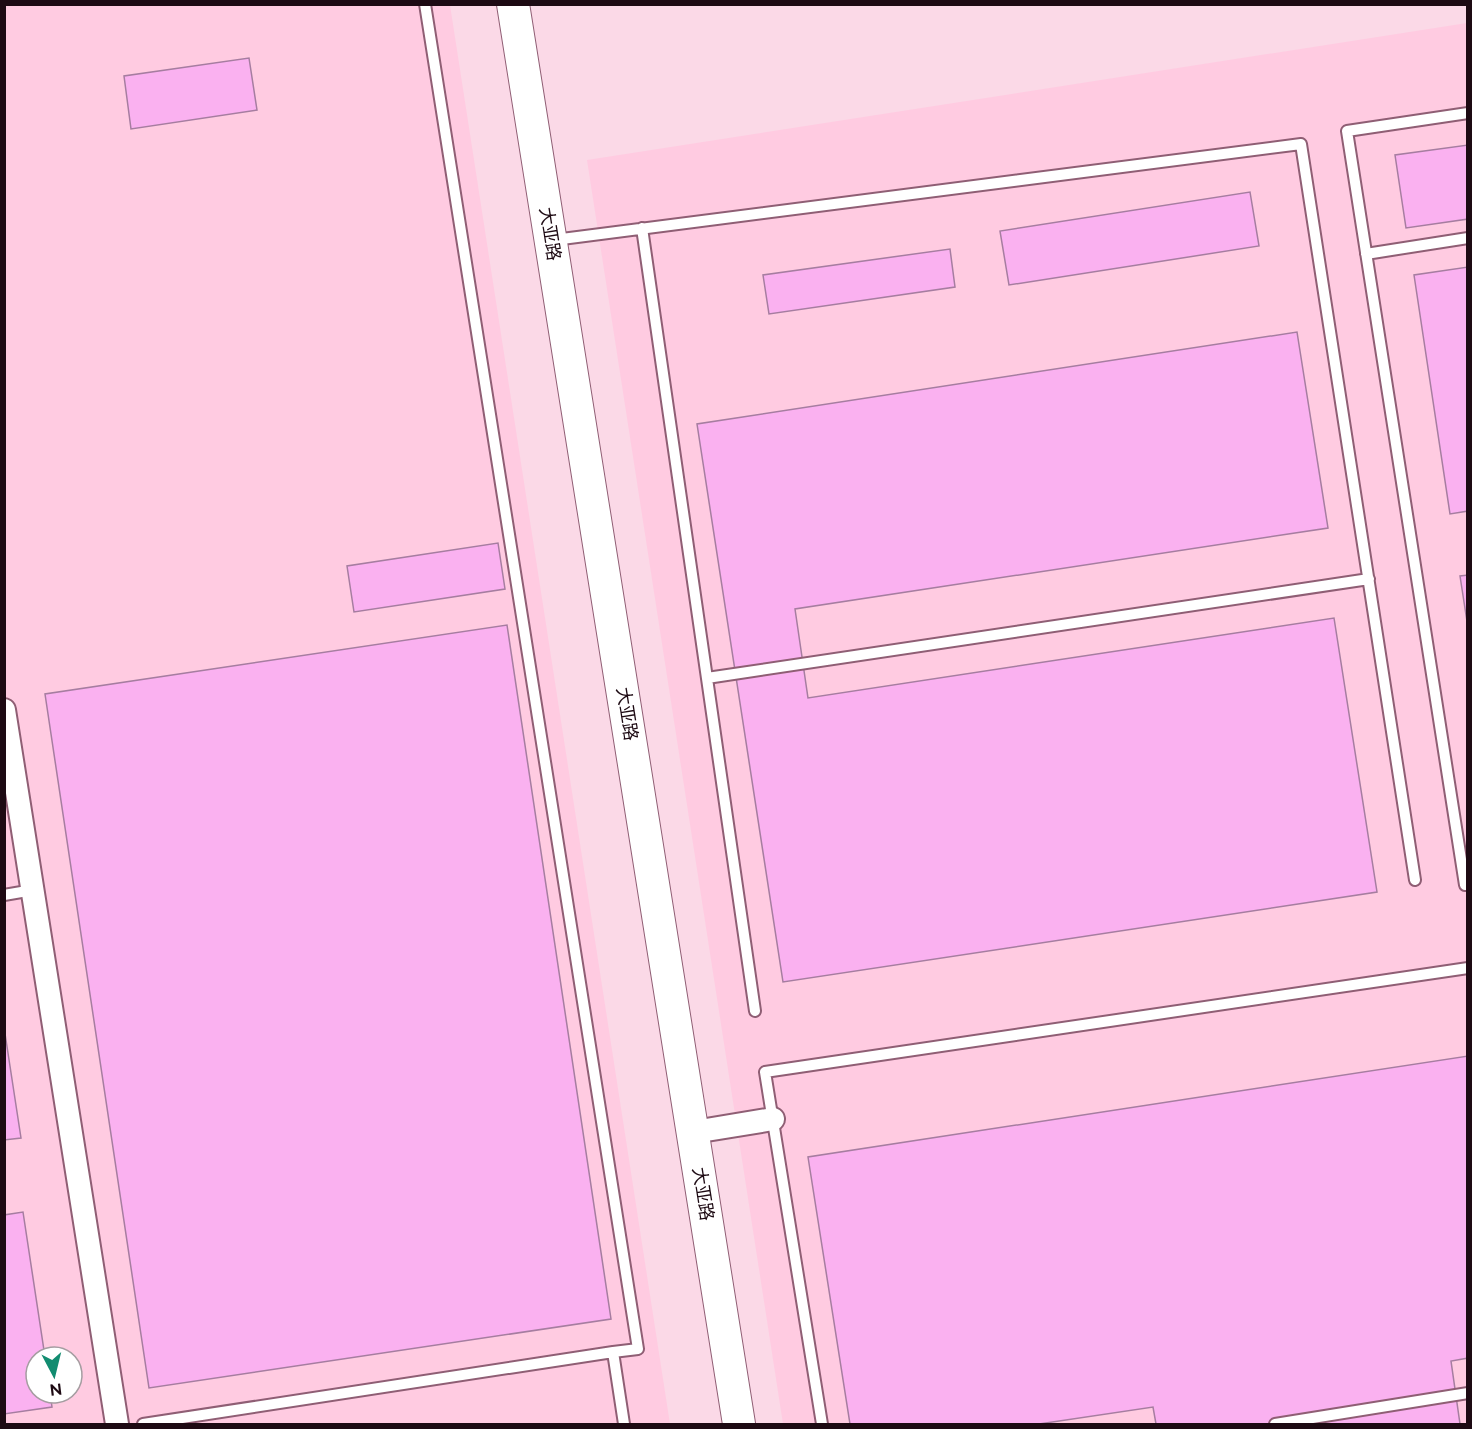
<svg xmlns="http://www.w3.org/2000/svg" width="1472" height="1429" font-family="Raleway,'Noto Sans SC',sans-serif">
	<rect width="100%" height="100%" fill="#fbd9e7"/>
	<!-- built -->
	<path fill="#ffcbe1" fill-rule="evenodd" d="M5 5H450L670 1424H5ZM36 1357H72V1393H36Z
		M1467 23V1424H783L587 160Z"/>
	<!-- building -->
	<path fill="#fab1f0" stroke="#a67da0" stroke-width="1.5" d="M249 58 257 110 131 129 124 76Z
		M1468 145V219L1406 228 1395 155Z
		M1250 192 1259 246 1009 285 1000 231Z
		M950 249 955 287 769 314 763 275Z
		M1468 267V511L1450 514 1414 275Z
		M1297 332 1328 528 795 609 808 698 1334 618 1377 892 783 982 697 424Z
		M498 543 505 589 354 612 347 566Z
		M1468 575V628L1460 576Z
		M507 625 611 1319 149 1388 45 694Z
		M4 1027 21 1138 4 1140Z
		M1468 1056V1358L1451 1361 1460 1424H1156L1153 1407 1039 1424H850L808 1157Z
		M23 1212 45 1357H36V1393H50L52 1407 4 1414V1215Z"/>
	<g fill="none" stroke-linecap="round" stroke-linejoin="round">
		<defs>
			<path id="lane" d="M425 4 638 1349 613 1352 624 1424
				M642 228 755 1011
				M554 240 1301 144 1415 880
				M1366 254 1468 238
				M707 678 1369 579
				M1465 885 1347 131 1468 113
				M4 895 33 890
				M143 1424 613 1352
				M822 1424 765 1072 1468 968
				M1275 1424 1468 1393"/>
			<path id="street" d="M4 710 117 1424
				M694 1132 773 1119"/>
			<path id="secondary" d="M513 4 739 1424"/>
		</defs>
		<!-- lane casing -->
		<use href="#lane" stroke="#8f5e74" stroke-width="14"/>
		<!-- street casing -->
		<use href="#street" stroke="#8f5e74" stroke-width="26"/>
		<!-- secondary casing -->
		<use href="#secondary" stroke="#8f5e74" stroke-width="34"/>
		<!-- lane -->
		<use href="#lane" stroke="#fff" stroke-width="10"/>
		<!-- street -->
		<use href="#street" stroke="#fff" stroke-width="22"/>
		<!-- secondary -->
		<use href="#secondary" stroke="#fff" stroke-width="32"/>
	</g>
	<g text-anchor="middle" stroke-width="5" stroke-linejoin="round" paint-order="stroke">
		<!-- street labels -->
		<g font-size="18" fill="#1d0a13" stroke="#fff">
			<text transform="translate(550 234) rotate(81)" y="6">大亚路</text>
			<text transform="translate(627 714) rotate(81)" y="6">大亚路</text>
			<text transform="translate(703 1194) rotate(81)" y="6">大亚路</text>
		</g>
	</g>
	<!-- border -->
	<rect width="1472" height="1429" fill="none" stroke="#1d0a13" stroke-width="12"/>
	<!-- north arrow -->
	<g transform="translate(54 1375) rotate(173)"><circle r="28" fill="#ffffff" stroke="#a59da1" stroke-width="1.5"/>
	<path d="M0-4.5L10 22L0 15L-10 22Z" fill="#128c70"/>
	<text y="-9" font-size="16" font-weight="bold" text-anchor="middle" fill="#1d0a13">N</text>
	</g>
</svg>
